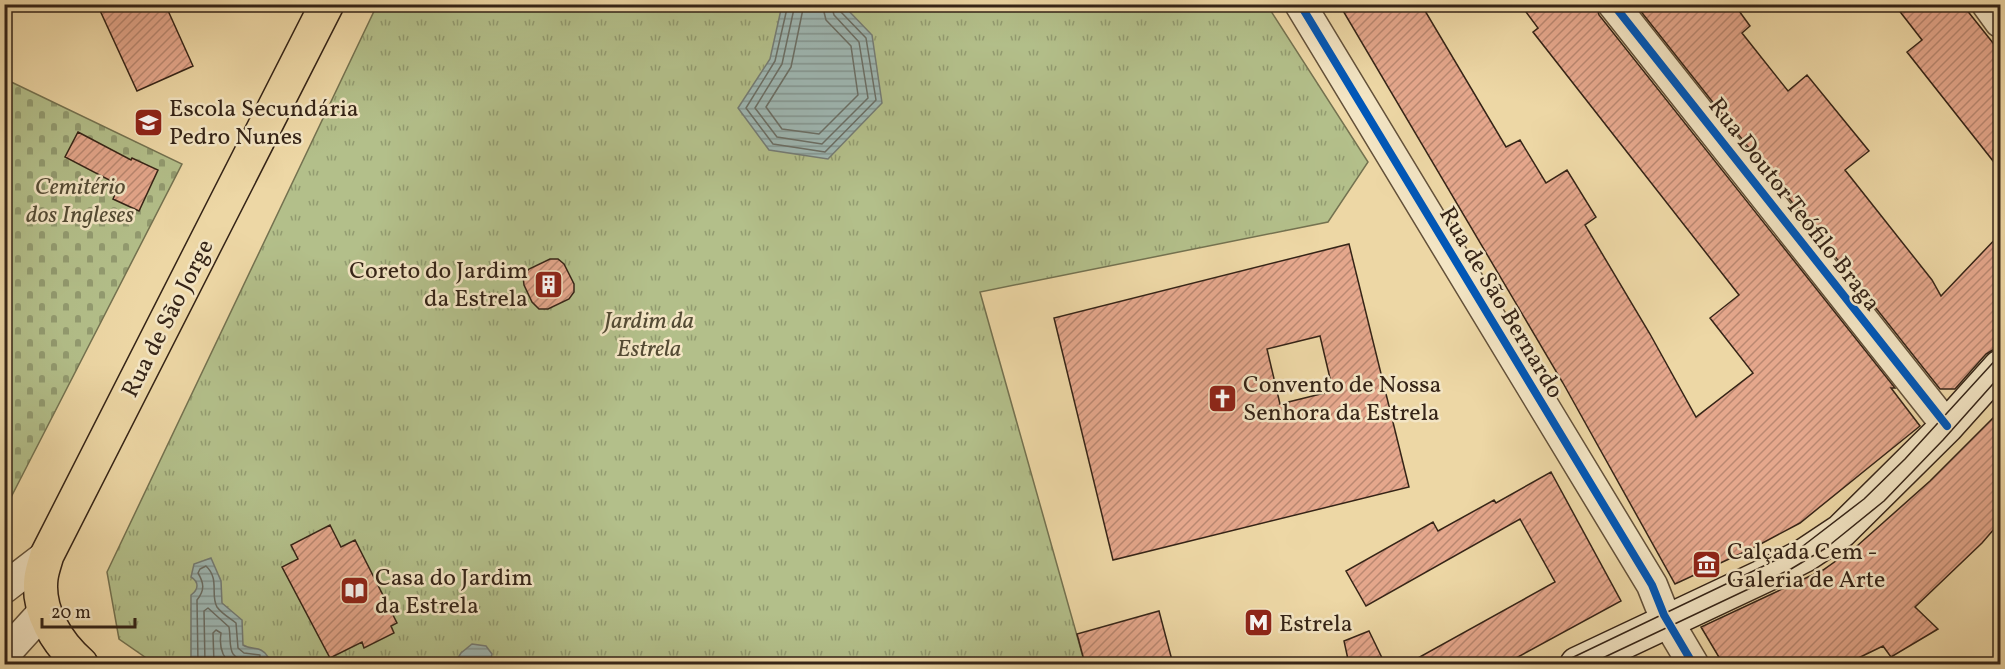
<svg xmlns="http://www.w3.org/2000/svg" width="2005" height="669" font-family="Vollkorn,serif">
	<defs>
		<pattern id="cemetery-stones" width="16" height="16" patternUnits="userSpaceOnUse" patternTransform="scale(1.5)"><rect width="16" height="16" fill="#b3bf8a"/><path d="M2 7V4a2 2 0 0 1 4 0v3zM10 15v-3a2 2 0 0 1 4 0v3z" fill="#929b70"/></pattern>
		<pattern id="park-tufts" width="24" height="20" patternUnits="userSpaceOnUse" patternTransform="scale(1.5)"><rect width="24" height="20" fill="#b3bf8a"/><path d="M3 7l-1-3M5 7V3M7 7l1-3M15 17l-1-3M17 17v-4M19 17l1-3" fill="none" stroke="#929b70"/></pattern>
		<pattern id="water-rules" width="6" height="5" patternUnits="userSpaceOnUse" patternTransform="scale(1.5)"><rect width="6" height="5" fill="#9eb7b3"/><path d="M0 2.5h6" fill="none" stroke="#829591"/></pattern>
		<pattern id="building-hatch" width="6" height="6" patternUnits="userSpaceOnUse" patternTransform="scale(1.5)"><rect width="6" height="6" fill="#e5a78c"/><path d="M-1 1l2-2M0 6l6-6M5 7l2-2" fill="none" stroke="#ba8871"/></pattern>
	</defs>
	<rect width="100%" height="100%" fill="#edd7a5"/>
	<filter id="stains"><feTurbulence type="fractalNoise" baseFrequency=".00333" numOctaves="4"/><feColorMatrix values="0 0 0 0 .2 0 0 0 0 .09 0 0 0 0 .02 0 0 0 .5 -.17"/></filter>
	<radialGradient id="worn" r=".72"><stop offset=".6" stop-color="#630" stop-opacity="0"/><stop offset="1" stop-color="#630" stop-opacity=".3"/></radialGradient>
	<!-- cemetery -->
	<path fill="url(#cemetery-stones)" stroke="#747250" stroke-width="1.5" d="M5 79 182 164 5 509Z"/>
	<!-- park -->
	<path fill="url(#park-tufts)" stroke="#747250" stroke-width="1.5" d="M377 5H1267L1368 162 1328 222 980 292 1085 664H155L119 639 107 572Z"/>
	<!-- water -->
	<path fill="url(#water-rules)" stroke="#747c75" stroke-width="1.5" d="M782 5H843L872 35 882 103 828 159 769 150 738 108 770 59Z
		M211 558 221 581 222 603 242 620 243 645C253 651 261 645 268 657L264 664H193L191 661V595C199 589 199 582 191 577L194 564Z
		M472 644 486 646 492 654 490 664H454L461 653Z"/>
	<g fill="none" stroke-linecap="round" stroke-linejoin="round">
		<!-- shore -->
		<path stroke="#6a6e65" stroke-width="1.5" d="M788 4 775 61 746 108 773 144 825 152 876 100 866 38 840 11 839 4
			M795 4 782 64 755 108 777 137 822 144 868 98 859 42 834 15 831 4
			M804 4 791 67 766 107 782 129 819 134 858 95 851 46 826 20 822 4
			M198 664 197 600C205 590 204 583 198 573L200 569 206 566C220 579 210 595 217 607 222 614 230 618 236 623L238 648 244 653 260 655 259 664
			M205 664 204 611 208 608 229 627C232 645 225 659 250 661L252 664
			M214 664 213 633 216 630 221 633C219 646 221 656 231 664"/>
	</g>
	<!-- building -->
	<path fill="url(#building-hatch)" stroke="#352417" stroke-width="1.5" fill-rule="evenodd" d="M97 4H165L193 66 137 91Z
		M1339 4H1421L1506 147 1520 140 1546 183 1567 170 1596 217 1585 225 1650 334 1696 417 1753 373 1710 318 1739 295 1533 32 1538 28 1520 4H1596L1599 15 1895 388H1891L1920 426 1800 523 1755 547 1675 584 1563 383Z
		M1635 4H1734L1750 26 1742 33 1788 91 1807 75 1869 151 1845 170 1932 280 1941 296 2001 233V349H1994L1986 354 1955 389H1940Z
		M1894 4H1962L2001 53V171L1907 52 1922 40Z
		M78 132 131 160 132 158 158 170 139 211 113 199 119 185 65 157Z
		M1349 244 1409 487 1113 560 1054 318ZM1320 336 1333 391 1280 404 1267 349Z
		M550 259H558L564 264 574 284V292L569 299 548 309H539L532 302 524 285 523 276 529 269Z
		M2001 410V521L1982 543 1915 607 1938 629 1891 657 1883 646 1846 664H1723L1701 627 1823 570 1857 546 1930 481Z
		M1551 472 1621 601 1505 664H1407L1555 582 1520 519 1366 606 1346 571 1433 522 1438 531 1494 500 1496 503Z
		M330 525 341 547 355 540 397 623 391 626 394 633 364 648 362 642 330 658 282 567 298 559 291 545Z
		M1159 611 1173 664H1085L1077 634Z
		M1369 631 1385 664H1349L1344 641Z"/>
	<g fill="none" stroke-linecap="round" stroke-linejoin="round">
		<defs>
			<path id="street" d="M1300 4 1652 585 1664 615 1693 664
				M1613 4 1947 426
				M1987 4 2000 22
				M4 588 47 555
				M4 655 44 611"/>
			<path id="secondary" d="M1577 664 1768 574 1805 555 1841 531 1947 426 2000 367"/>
			<path id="primary" d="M81 664C57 643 37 611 41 578 42 570 45 562 47 555L327 4"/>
		</defs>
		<!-- street casing -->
		<use href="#street" stroke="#63513a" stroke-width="33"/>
		<!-- secondary casing -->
		<use href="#secondary" stroke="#352417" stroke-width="36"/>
		<!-- primary casing -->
		<use href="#primary" stroke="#352417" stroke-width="36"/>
		<!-- street -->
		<use href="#street" stroke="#f3e5c4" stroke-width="30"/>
		<!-- secondary -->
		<use href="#secondary" stroke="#f3e5c4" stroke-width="33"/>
		<!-- primary -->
		<use href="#primary" stroke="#edd7a5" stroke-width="33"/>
		<!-- tram -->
		<path stroke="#352417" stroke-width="1.5" d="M1559 664 1799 549 1864 499 1905 459 2000 355
			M1590 664 1791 569 1826 548 1884 501 1943 440 2000 376"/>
		<defs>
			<path id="cycleway" d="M1300 4 1652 585 1664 615 1693 664
				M1613 4 1947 426"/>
		</defs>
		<!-- cycleway casing -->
		<use href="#cycleway" stroke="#f3e5c4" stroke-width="11"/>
		<!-- cycleway -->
		<use href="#cycleway" stroke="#0057b8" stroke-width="8"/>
	</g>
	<!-- icons -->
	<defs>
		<symbol id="school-square" viewBox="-11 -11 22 22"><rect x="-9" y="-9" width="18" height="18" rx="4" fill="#8f2418" stroke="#f3e5c4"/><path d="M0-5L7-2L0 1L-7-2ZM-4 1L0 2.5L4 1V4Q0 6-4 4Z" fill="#fff"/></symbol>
		<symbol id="building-square" viewBox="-11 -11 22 22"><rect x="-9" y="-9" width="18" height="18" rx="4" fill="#8f2418" stroke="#f3e5c4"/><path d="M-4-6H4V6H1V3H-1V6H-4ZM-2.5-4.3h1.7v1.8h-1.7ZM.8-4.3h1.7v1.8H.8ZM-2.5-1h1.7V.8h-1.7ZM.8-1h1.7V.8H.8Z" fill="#fff"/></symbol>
		<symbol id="church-square" viewBox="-11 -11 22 22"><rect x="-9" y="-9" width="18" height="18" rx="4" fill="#8f2418" stroke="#f3e5c4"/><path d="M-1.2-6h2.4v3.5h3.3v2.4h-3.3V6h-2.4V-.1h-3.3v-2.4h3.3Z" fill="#fff"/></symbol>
		<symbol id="museum-square" viewBox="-11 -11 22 22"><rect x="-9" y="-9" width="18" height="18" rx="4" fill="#8f2418" stroke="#f3e5c4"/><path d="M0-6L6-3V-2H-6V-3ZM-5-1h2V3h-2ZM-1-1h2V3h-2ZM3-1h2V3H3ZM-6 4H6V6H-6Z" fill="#fff"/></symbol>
		<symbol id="library-square" viewBox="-11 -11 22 22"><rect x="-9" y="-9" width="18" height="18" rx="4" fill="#8f2418" stroke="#f3e5c4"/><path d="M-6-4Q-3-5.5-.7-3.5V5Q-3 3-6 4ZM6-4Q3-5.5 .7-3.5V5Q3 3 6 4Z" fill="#fff"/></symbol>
		<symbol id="metro-square" viewBox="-11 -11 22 22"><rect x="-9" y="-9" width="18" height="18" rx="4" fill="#8f2418" stroke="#f3e5c4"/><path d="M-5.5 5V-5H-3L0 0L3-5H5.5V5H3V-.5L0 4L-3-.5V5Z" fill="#fff"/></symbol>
	</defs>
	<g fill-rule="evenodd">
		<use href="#school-square" x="132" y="106" width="33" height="33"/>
		<use href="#building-square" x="532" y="268" width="33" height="33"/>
		<use href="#church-square" x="1206" y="382" width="33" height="33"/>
		<use href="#museum-square" x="1690" y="548" width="33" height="33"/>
		<use href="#library-square" x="338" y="574" width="33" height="33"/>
		<use href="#metro-square" x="1242" y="606" width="33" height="33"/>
	</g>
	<g text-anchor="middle" stroke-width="5" stroke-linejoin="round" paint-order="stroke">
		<!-- poi labels -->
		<g font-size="24" fill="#352417" stroke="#f3e5c4" text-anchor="start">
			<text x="169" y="116">Escola Secundária<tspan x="169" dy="28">Pedro Nunes</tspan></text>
			<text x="528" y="278" text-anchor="end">Coreto do Jardim<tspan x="528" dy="28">da Estrela</tspan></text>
			<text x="1243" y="392">Convento de Nossa<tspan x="1243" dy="28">Senhora da Estrela</tspan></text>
			<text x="1727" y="559">Calçada Cem -<tspan x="1727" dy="28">Galeria de Arte</tspan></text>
			<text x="375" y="585">Casa do Jardim<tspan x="375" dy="28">da Estrela</tspan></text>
			<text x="1279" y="631">Estrela</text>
		</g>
		<!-- park labels -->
		<g font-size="24" font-style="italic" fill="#544b34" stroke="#f3e5c4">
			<text x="80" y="194">Cemitério<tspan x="80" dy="28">dos Ingleses</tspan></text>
			<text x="649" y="328">Jardim da<tspan x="649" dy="28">Estrela</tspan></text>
		</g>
		<!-- street labels -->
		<g font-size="24" fill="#352417" stroke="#f3e5c4">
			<text transform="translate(1795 204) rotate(52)" y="8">Rua Doutor Teófilo Braga</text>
			<text transform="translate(1502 302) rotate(59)" y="8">Rua de São Bernardo</text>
			<text transform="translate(167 318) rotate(-63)" y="8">Rua de São Jorge</text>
		</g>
	</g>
	<!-- margin -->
	<rect width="2005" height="669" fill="none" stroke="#edd7a5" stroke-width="24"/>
	<rect x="6" y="6" width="1993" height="657" fill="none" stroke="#352417" stroke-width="3"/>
	<rect x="12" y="12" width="1981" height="645" fill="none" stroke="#352417" stroke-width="1.5"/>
	<!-- scale -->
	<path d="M42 618v9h93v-9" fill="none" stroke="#352417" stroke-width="3"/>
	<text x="51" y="618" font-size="18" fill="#352417" stroke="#f3e5c4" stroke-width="4.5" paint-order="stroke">20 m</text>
	<rect width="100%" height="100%" filter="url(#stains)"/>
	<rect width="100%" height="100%" fill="url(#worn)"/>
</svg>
